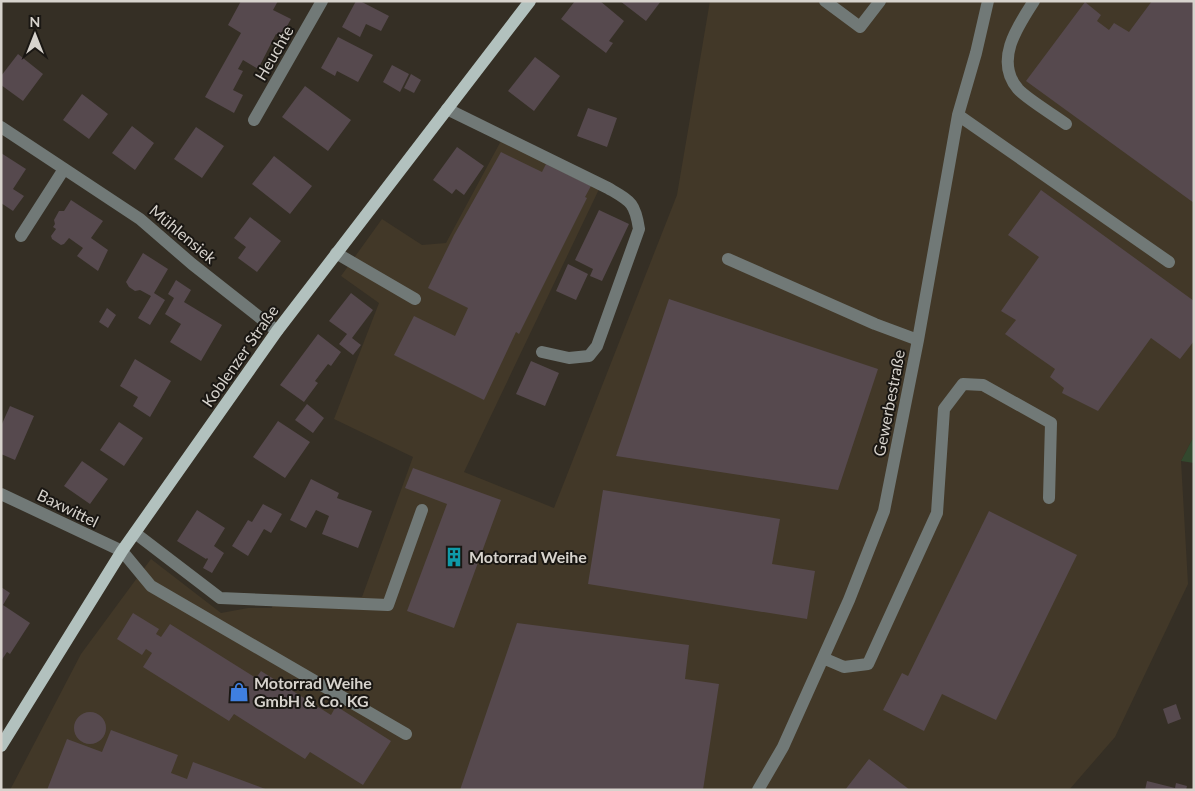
<svg xmlns="http://www.w3.org/2000/svg" width="1195" height="791" font-family="Lato,sans-serif">
	<rect width="100%" height="100%" fill="#352f25"/>
	<!-- built -->
	<path fill="#423828" d="M710 1H1194V436L1181 461 1188 584 1115 737 1069 790H10L81 654 151 559 221 613 248 608H272L274 594 362 597 413 457 334 419 379 303 341 276 382 219 422 245 446 243 502 139 601 185 464 472 554 508 677 195Z"/>
	<!-- green -->
	<path fill="#33482e" d="M1194 436V463L1181 461Z"/>
	<!-- building -->
	<path fill="#56494e" d="M241 1H278L273 10 291 19 281 37 276 34 258 69 243 60 238 69 243 71 233 90 243 95 234 113 205 97 241 33 228 25Z
		M356 1H360L389 16 381 31 366 24 360 37 342 27Z
		M575 1H600L624 21 609 41 613 43 606 53 561 19Z
		M620 1H661L646 21Z
		M1152 1H1194V203L1026 81 1085 2 1101 15 1097 21 1109 30 1114 23 1129 32Z
		M338 37 373 55 358 82 337 71 335 76 321 68Z
		M18 54 43 74 23 101 1 85V76Z
		M535 57 560 76 534 111 508 91Z
		M392 65 409 74 400 92 383 82Z
		M411 74 421 80 414 93 404 88Z
		M305 86 351 120 328 151 282 117Z
		M82 94 108 114 89 139 63 120Z
		M588 108 617 118 607 147 577 136Z
		M132 126 154 143 135 170 112 153Z
		M196 127 224 146 202 178 174 159Z
		M457 147 484 166 464 195 456 189 452 194 433 180Z
		M501 152 542 172 546 164 591 186 585 197 587 198 519 334 516 332 484 400 394 355 414 316 455 336 468 308 428 288 454 235Z
		M1 153 26 169 13 189 24 196 13 211 1 203Z
		M274 156 312 186 290 214 252 184Z
		M1041 190 1194 301V341L1180 359 1151 338 1098 411 1062 393 1064 388 1050 377 1055 369 1005 334 1016 320 1001 311 1039 257 1008 235Z
		M71 200 103 221 91 238 108 250 98 271 77 256 83 248 69 238 64 244 61 245 52 239 51 236 56 229 53 227 55 224 54 220 59 211H64Z
		M599 210 629 224 602 281 590 276 593 269 575 260Z
		M250 217 281 241 257 272 238 258 246 247 234 238Z
		M143 253 168 269 154 293 165 300 150 325 138 318 151 296 140 290 135 291 129 287 126 282Z
		M568 264 588 274 576 300 556 291Z
		M176 280 191 290 184 302 222 325 201 361 170 342 181 324 165 314 174 298 168 294Z
		M351 293 373 310 352 338 361 345 353 355 339 344 347 334 329 321Z
		M669 299 878 369 838 490 616 456Z
		M107 308 116 315 108 328 99 322Z
		M318 334 341 352 331 366 328 364 315 381 318 383 304 402 280 385Z
		M135 359 171 381 150 417 133 406 138 397 120 386Z
		M531 361 559 373 545 406 516 394Z
		M307 404 324 418 313 433 295 420Z
		M10 406 34 416 15 460 1 454V426Z
		M278 421 310 442 285 478 253 457Z
		M119 422 143 438 124 466 100 450Z
		M82 461 108 479 90 504 64 486Z
		M413 468 501 500 454 628 407 611 447 504 405 488Z
		M311 479 339 493 337 498 372 511 358 548 322 534 329 516 316 510 306 528 290 520Z
		M603 490 780 519 772 564 815 571 807 619 588 584Z
		M263 504 282 514 271 533 264 529 248 556 232 546 248 520 252 522Z
		M197 510 225 528 214 546 224 553 212 573 203 568 208 559 207 558 206 559 177 541Z
		M989 511 1077 555 996 720 942 694 924 731 883 710 902 673 908 676Z
		M1 587 10 593 3 605 30 623 10 654 7 652 1 661Z
		M133 613 159 629 156 634 161 637 170 624 256 678 261 671 331 715 336 706 391 741 363 785 310 752 305 759 234 714 229 721 143 667 152 653 146 649 142 655 117 639Z
		M517 623 689 645 685 679 719 684 703 790H460Z
		M1176 704 1181 719 1168 724 1163 709Z
		M74 728a16 16 0 1 1 32 0a16 16 0 1 1-32 0Z
		M111 730 178 755 171 773 187 779 193 762 268 790H47L67 739 102 752Z
		M869 759 910 790H845Z
		M1147 781 1175 788 1176 783 1187 786 1186 790H1145Z"/>
	<g fill="none" stroke-linecap="round" stroke-linejoin="round">
		<!-- minor -->
		<path stroke="#717977" stroke-width="12" d="M825 1 860 27 880 1
			M1034 1C1017 27 994 61 1018 89 1027 99 1054 115 1066 124
			M447 109 608 188C630 201 635 202 639 229L597 346 589 356 569 358 542 352
			M958 115 1169 262
			M254 120 322 1
			M1 127 140 219 192 264 277 331
			M21 236 64 169
			M336 253 415 299
			M728 259 875 324 918 340
			M1 494 122 551 151 586 406 734
			M135 533 220 598 388 605 422 510
			M823 658 844 667 868 664 937 513 944 409 963 384 983 385 1051 423 1049 498
			M758 790 783 747 849 600 884 511 918 340 958 115 976 53 988 1"/>
		<!-- major -->
		<path stroke="#b2c1be" stroke-width="12" d="M1 746 122 551 277 331 530 1"/>
	</g>
	<!-- icons -->
	<defs>
		<symbol id="building-bare" viewBox="-9 -9 18 18"><path d="M-4-6H4V6H1V3H-1V6H-4ZM-2.5-4.3h1.7v1.8h-1.7ZM.8-4.3h1.7v1.8H.8ZM-2.5-1h1.7V.8h-1.7ZM.8-1h1.7V.8H.8Z" fill="#0f9aa8" stroke="#1a1713" stroke-width="2.5" paint-order="stroke"/></symbol>
		<symbol id="shop-bare" viewBox="-9 -9 18 18"><path d="M-5-2.5h2.3a2.7 3.5 0 0 1 5.4 0H5L5.5 6h-11ZM-1.5-2.5h3a1.5 2.3 0 0 0-3 0Z" fill="#3f7fe0" stroke="#1a1713" stroke-width="2.5" paint-order="stroke"/></symbol>
	</defs>
	<g fill-rule="evenodd">
		<use href="#building-bare" x="440" y="543" width="28" height="28"/>
		<use href="#shop-bare" x="225" y="678" width="28" height="28"/>
	</g>
	<g text-anchor="middle" stroke-width="4" stroke-linejoin="round" paint-order="stroke">
		<!-- street labels -->
		<g font-size="16" fill="#d7d3cd" stroke="#1a1713">
			<text transform="translate(274 53) rotate(-60)" y="6">Heuchte</text>
			<text transform="translate(183 234) rotate(40)" y="6">Mühlensiek</text>
			<text transform="translate(240 356) rotate(-55)" y="6">Koblenzer Straße</text>
			<text transform="translate(889 403) rotate(-79)" y="6">Gewerbestraße</text>
			<text transform="translate(68 508) rotate(26)" y="6">Baxwittel</text>
		</g>
		<!-- poi labels -->
		<g font-size="16" font-weight="bold" fill="#d7d3cd" stroke="#1a1713" text-anchor="start">
			<text x="469" y="563">Motorrad Weihe</text>
			<text x="254" y="689">Motorrad Weihe<tspan x="254" dy="18">GmbH &amp; Co. KG</tspan></text>
		</g>
	</g>
	<!-- border -->
	<rect width="1195" height="791" fill="none" stroke="#d7d3cd" stroke-width="5"/>
	<!-- north arrow -->
	<g transform="translate(35 35)" stroke="#1a1713" stroke-width="4" paint-order="stroke">
	<path d="M0-4L9 19L0 12L-9 19Z" fill="#d7d3cd"/>
	<text y="-8" font-size="14" font-weight="bold" text-anchor="middle" fill="#d7d3cd">N</text>
	</g>
</svg>
